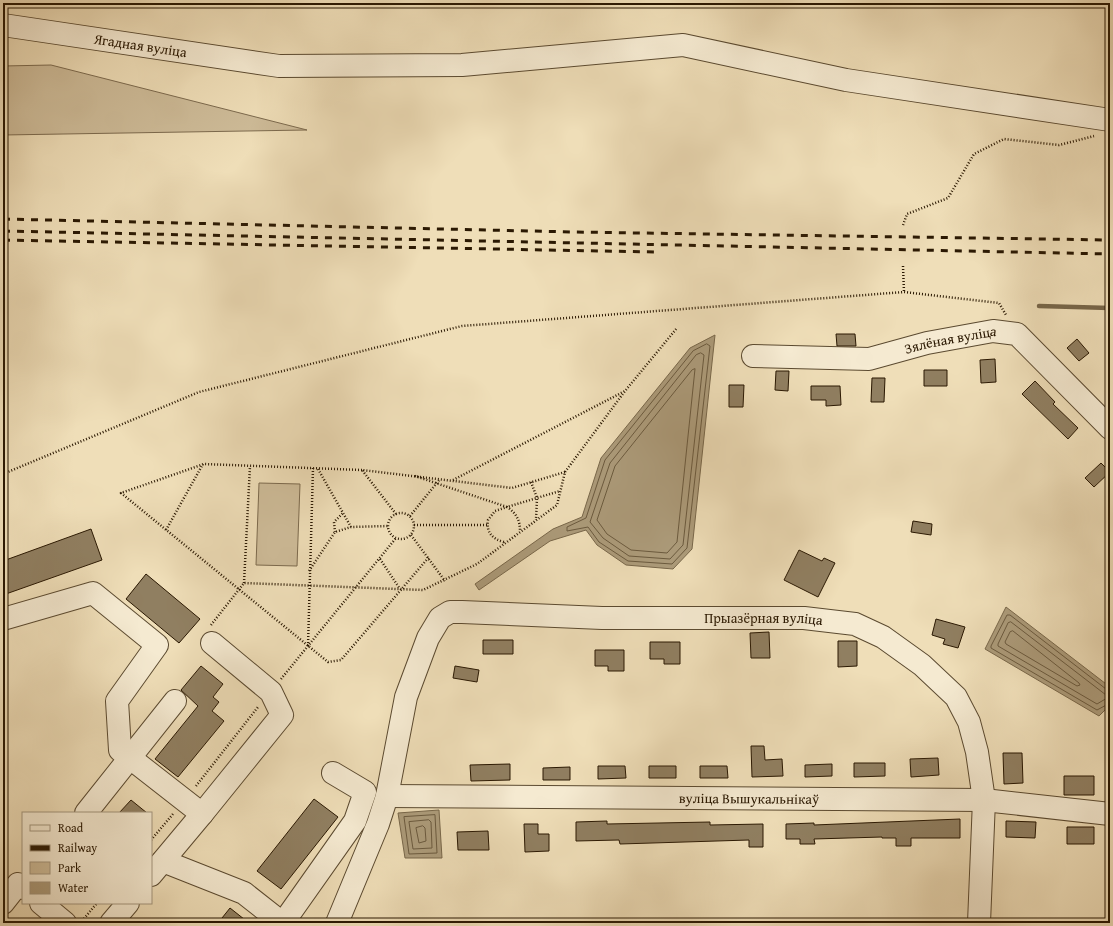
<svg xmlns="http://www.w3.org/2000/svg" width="1113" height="926" font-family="'Gentium Book Plus',serif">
	<rect width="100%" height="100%" fill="#efdeb8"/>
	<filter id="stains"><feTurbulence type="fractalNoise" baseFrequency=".005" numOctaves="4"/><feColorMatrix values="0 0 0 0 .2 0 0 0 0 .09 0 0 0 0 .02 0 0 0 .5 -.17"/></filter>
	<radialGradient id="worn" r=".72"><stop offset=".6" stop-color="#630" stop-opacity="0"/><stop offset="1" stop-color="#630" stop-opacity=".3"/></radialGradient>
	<!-- green -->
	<path fill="#cebc99" stroke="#7c6a4e" d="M51 65 307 130 3 135V66Z
		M259 483 300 484 297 566 256 565Z"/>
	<!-- water -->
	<path fill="#ac9b7a" stroke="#78674a" d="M715 335 692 549 673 569 626 565 597 545 586 530 550 541 479 590 475 584 553 529 582 517 601 458 690 348Z
		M1006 607 1110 687V705L1099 716 985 649Z
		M439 810 442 858H405L398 813Z"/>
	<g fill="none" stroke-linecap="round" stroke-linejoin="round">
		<!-- shore -->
		<path stroke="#6b5a3e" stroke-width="1" d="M707 344 710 346 687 548 672 564 628 561 599 542 588 527 567 531V527L586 518 605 460 693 351Z
			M701 353 704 355 683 545 670 559 629 556 603 538 590 522 610 463 696 355Z
			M695 369 677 542 667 553 631 550 607 534 597 520 615 466 692 370Z
			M1011 622 1106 695 1107 698 1097 704 998 646V644L1008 623Z
			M1013 631 1079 683 1080 685 1077 686 1006 644 1005 642 1010 632Z
			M1110 690 1106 689 1010 615H1007L991 646V648L1097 710 1110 703
			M435 815 437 853 409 854 404 817Z
			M429 820 431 822 432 848 413 849 409 822Z
			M423 826 425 828 426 841 419 843 416 828Z"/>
		<!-- stream -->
		<path stroke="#78674a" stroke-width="4.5" d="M1039 306 1110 308"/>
	</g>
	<!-- building -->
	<path fill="#907f61" stroke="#2a1802" d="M836 334H855L856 346H837Z
		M1077 339 1089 353 1079 361 1067 348Z
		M995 359 996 382 981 383 980 360Z
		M924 370H947V386H924Z
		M776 371H789L788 391 775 390Z
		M872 378H885L884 402H871Z
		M1035 381 1055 402 1053 404 1078 428 1068 439 1022 394Z
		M729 385H744L743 407H729Z
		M811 386H840L841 405 826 406V400H811Z
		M1101 463 1110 472 1094 487 1085 478Z
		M913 521 932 524 931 535 911 532Z
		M91 529 102 560 3 595V561Z
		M799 550 822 561 824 558 835 563 818 597 784 580Z
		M146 574 200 619 179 643 126 599Z
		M936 619 965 627 958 648 943 644 945 639 932 635Z
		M769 632 770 658H751L750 633Z
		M483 640H513V654H483Z
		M838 641H857V666L838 667Z
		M650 642H680V664H664V659H650Z
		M595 650H624V671H608V666H595Z
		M201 666 223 684 213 697 219 702 212 711 224 721 178 777 155 759 198 706 181 690Z
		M455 666 479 670 477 682 453 678Z
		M751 746H764L765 760 782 759 783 776 752 777Z
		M1003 753H1022L1023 783 1004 784Z
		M938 758 939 775 911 777 910 759Z
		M854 763H885V776L854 777Z
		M510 764V780L471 781 470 765Z
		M832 764V776L805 777V765Z
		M598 766H625L626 778 598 779Z
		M649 766H676V778H649Z
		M700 766H727L728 778H700Z
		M570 767V780H543V768Z
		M1064 776H1094V795H1064Z
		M314 799 338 817 281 889 257 871Z
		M131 800 147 813H119Z
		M960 819V838H911V846H896V838H882V837L814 839 815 844H800V839H786V824L814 823V825Z
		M607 821V824L710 822V825L763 824V847H749V840L620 844 619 840 576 841V822Z
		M1006 821 1036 822 1035 838 1006 837Z
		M524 824H538V834H549V851L525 852Z
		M1067 827H1094V844H1067Z
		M488 831 489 850H458L457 832Z
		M230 908 249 923H218Z"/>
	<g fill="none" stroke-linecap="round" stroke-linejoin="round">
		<defs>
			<g id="minor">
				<path id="s1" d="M3 25 279 66 462 65 683 45 846 80 1110 120"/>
				<path id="s2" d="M753 356 869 359 927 343 993 331 1017 334 1110 428"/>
				<path d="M3 619 93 593 157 645 117 701 120 750 202 814 151 875"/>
				<path id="s3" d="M387 796 984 800 1110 814"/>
				<path d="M86 813 175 701"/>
				<path d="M202 814 282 715 271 692 212 643"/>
				<path d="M163 861 244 893 282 923"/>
				<path d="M3 903 18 884 23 888"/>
				<path d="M41 903 65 923"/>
				<path d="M111 923 128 903"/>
				<path d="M283 923 355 821 365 792 333 773"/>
				<path id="s4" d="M337 923 378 824 387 796 406 697 428 638 440 618 450 612H462L602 618H804L855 624 883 637 922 665 956 697 969 722 977 752 984 800 979 923"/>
			</g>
		</defs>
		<!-- minor casing -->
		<use href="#minor" stroke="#5b4a30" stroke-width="24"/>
		<!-- path -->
		<path stroke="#2a1802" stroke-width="2.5" stroke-dasharray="1 2" stroke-linecap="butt" d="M903 225 907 214 948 198 974 154 1004 139 1059 145 1094 136
			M903 266 904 292
			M318 469 351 527
			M362 470 204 464 121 493 328 662 341 660 429 557
			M3 474 199 392 462 326 904 292 999 303 1006 315
			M415 476 507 507 560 491
			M453 480 625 391
			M531 482 537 498 536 520
			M388 526a13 13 0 1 1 26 0a13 13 0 1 1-26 0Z
			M396 514 362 470 512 488 565 472
			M410 516 440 479
			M414 525H487
			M166 530 203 464
			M335 532 334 522 343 513
			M411 535 445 581
			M504 542C492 539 486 532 488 520L495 511 507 507C516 513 520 520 520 531
			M380 559 400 589
			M309 571 335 532 351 527 388 526
			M244 583 250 466
			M211 625 244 583 423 590 477 564 557 505 565 472 625 391 677 328
			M308 646 313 468
			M281 679 396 538
			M196 786 258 707
			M151 840 173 814
			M82 921 97 903"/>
		<!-- minor -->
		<use href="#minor" stroke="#f5ead1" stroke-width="22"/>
		<!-- rail -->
		<path stroke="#2a1802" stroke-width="3" stroke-dasharray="7 7" stroke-linecap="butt" d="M3 219 574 232 1110 240
			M3 231 1110 254
			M3 240 657 252"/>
	</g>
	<g text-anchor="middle" stroke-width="3.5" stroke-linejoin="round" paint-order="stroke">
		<!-- street labels -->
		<g font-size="14" fill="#2a1802" stroke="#f5ead1">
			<text dy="5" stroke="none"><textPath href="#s1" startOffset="139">Ягадная вуліца</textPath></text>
			<text dy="5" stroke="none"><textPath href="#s2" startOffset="200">Зялёная вуліца</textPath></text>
			<text dy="5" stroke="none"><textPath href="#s4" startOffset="649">Прыазёрная вуліца</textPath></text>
			<text dy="5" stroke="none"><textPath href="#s3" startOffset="362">вуліца Вышукальнікаў</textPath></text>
		</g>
	</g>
	<!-- margin -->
	<rect width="1113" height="926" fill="none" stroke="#efdeb8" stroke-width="16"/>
	<rect x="4" y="4" width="1105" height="918" fill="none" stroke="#2a1802" stroke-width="2"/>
	<rect x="8" y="8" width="1097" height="910" fill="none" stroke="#2a1802"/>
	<!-- legend -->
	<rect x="22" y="812" width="130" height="92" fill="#f5ead1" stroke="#a4967e"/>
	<rect x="30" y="825" width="20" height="6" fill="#f5ead1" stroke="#a4967e"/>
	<text x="58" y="832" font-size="12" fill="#2a1802">Road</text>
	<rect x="30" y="845" width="20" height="6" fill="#2a1802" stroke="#a4967e"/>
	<text x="58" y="852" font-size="12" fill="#2a1802">Railway</text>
	<rect x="30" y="862" width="20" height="12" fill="#cebc99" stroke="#a4967e"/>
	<text x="58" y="872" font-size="12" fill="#2a1802">Park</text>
	<rect x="30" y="882" width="20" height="12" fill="#ac9b7a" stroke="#a4967e"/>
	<text x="58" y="892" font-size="12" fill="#2a1802">Water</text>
	<rect width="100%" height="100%" filter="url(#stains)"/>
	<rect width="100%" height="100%" fill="url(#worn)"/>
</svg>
